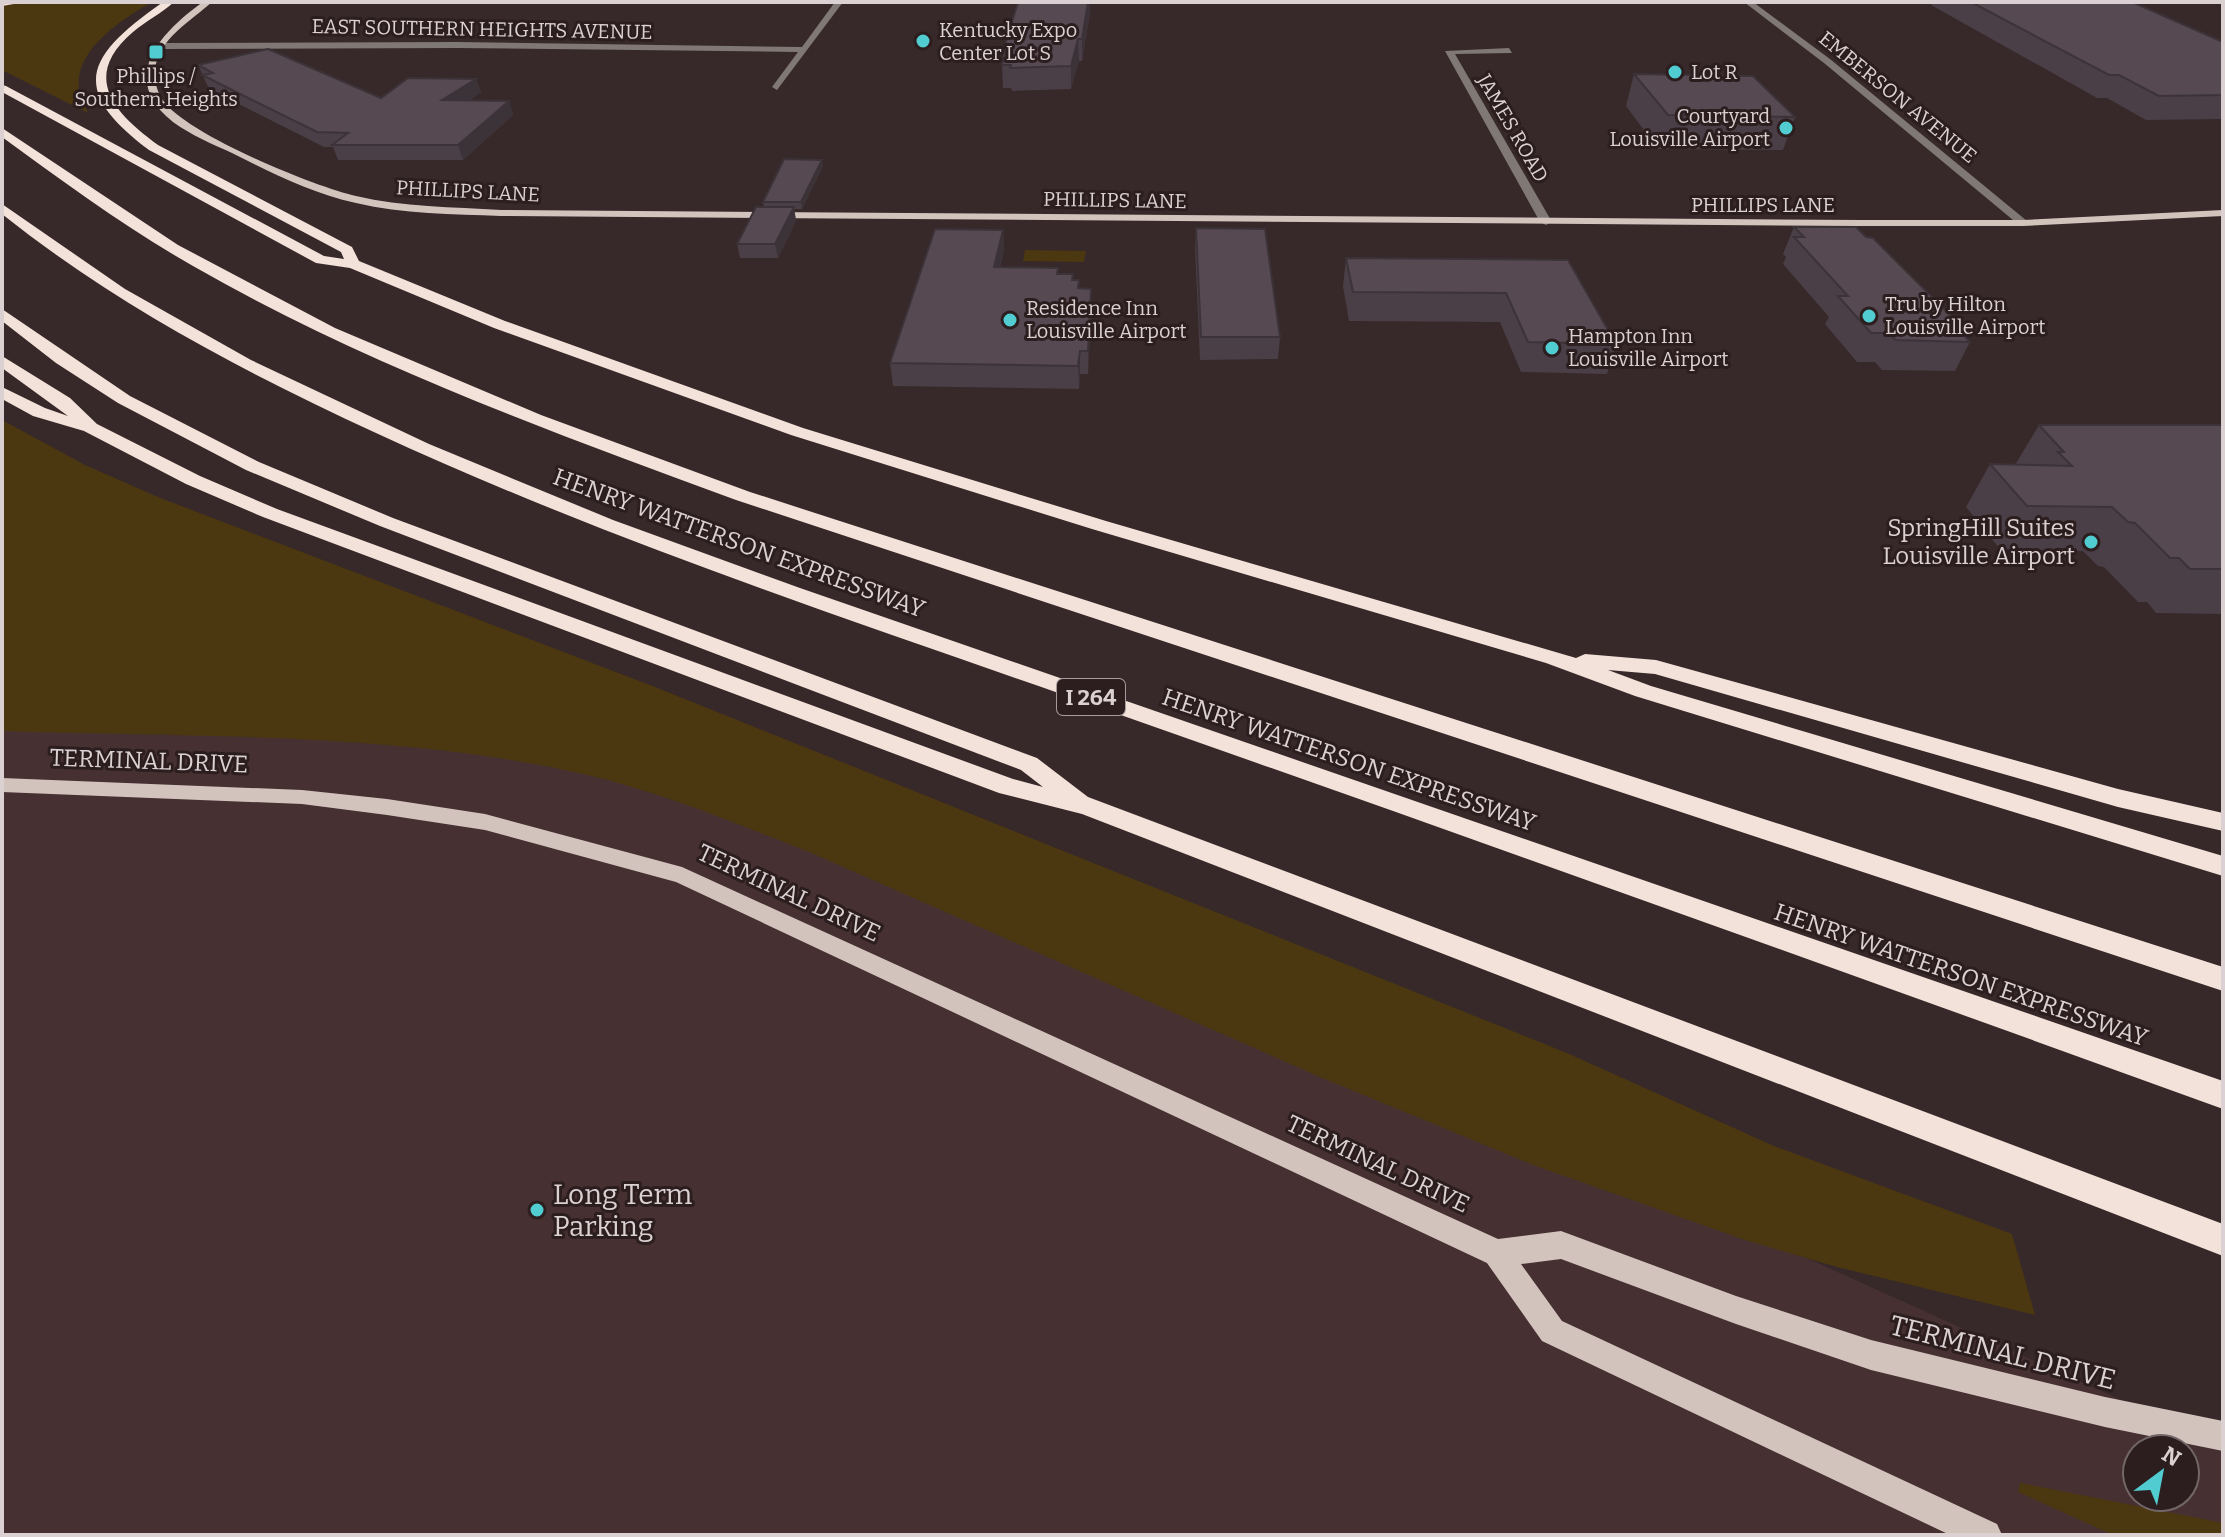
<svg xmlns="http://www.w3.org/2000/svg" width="2225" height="1537" font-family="Bitter,serif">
	<rect width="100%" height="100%" fill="#372829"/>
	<!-- built -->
	<path fill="#463032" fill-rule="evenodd" d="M2 443 2223 1446V1535H2ZM2137 1449H2185V1497H2137Z"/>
	<!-- green -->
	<path fill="#4b3811" d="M49 2H152C123 19 74 49 79 89 80 97 85 105 88 113L2 70V5Z
		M1025 250 1086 251 1084 262 1023 261Z
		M2 420 85 465 158 497 655 687 1567 1053 1774 1146 2012 1234 2035 1315 1837 1267 1745 1240 1536 1166 1320 1077 807 851C734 823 659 791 583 774 400 732 190 737 2 731Z
		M2020 1483 2223 1523V1535H2113L2018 1492Z"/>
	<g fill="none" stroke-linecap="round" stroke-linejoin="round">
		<!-- minor -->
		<path fill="#7f7874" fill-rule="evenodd" d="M835 2H843L777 90 772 87 798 52 457 48 160 49 156 46 160 43 457 42 802 47Z
			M1744 2H1753L1830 59 2027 221V225H2019L1824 63Z
			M1509 48 1512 53 1455 54 1552 222 1546 225 1540 222 1445 51Z"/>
		<!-- major -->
		<path fill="#d2c4bd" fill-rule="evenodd" d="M203 2H212C191 21 158 39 155 70 154 80 157 91 162 99 183 133 315 187 356 196 403 207 453 207 501 210L1862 220H2023L2223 210V216L2023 226H1862L501 216C453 214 403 214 356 203 311 193 272 173 232 153 212 144 191 135 173 122 117 78 161 32 203 2Z
			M2 778 302 790 387 799 485 814 682 867 1498 1239 1561 1231 1736 1296 1871 1340 2105 1397 2223 1421V1451L2105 1427 1871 1370 1736 1324 1561 1259 1521 1264 1562 1321 1997 1524 2002 1535H1950L1542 1341 1487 1263 676 882 485 830 387 815 302 804 2 792Z"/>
		<!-- highway -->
		<path fill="#f3e2d9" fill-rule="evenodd" d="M2 2H26L2 6Z
			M163 2H174C162 13 146 21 133 32 80 77 115 114 158 145L352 247 359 261 505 321 803 428 1106 521 1576 658 1585 654 1656 660 2118 789 2223 813V831L2118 807 1655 674 1608 670 1651 686 2223 856V876L1635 696 1546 663 1092 529 791 435 494 328 350 268 316 263 2 92V85L6 86 324 256 344 259 341 252 149 150C66 88 88 55 163 2Z
			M2 128 178 245 335 328 541 415 750 492 2223 967V991L736 500C551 432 364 364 193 266 126 228 64 182 2 137Z
			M2 204 125 289 251 360 429 444 613 520 800 588 2223 1081V1109C1837 969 1451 831 1064 695 832 614 599 536 376 433 244 372 116 305 2 214Z
			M2 309 130 396 259 462 393 518 1037 758 1088 797 2223 1224V1256L1082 814 999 793 263 517 186 484 84 431 33 416 2 399V387L45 408 68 416 2 368V356L70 398 97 424 200 476 277 509 1013 779 1043 787 1021 770 380 526 246 470 118 403 56 363 2 321Z"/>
	</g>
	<!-- wall -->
	<path fill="#4a3f46" d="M1932 2H2132L2223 42V119L2146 120 2107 98H2097L1931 5Z
		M1090 13 1082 61H1079L1071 89 1012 91 1011 88H1003L1002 65 1003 60V51Z
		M198 65 381 98 476 79 481 92 468 101H509L513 115 463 160H338L333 147H324L209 89Z
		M1634 74 1795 117 1783 150 1658 149 1626 106Z
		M823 166 802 209H794L796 221 778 258H740L737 244 764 207 763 202Z
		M1794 227 1866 237 1962 327 1960 331 1970 342 1955 371 1882 370 1875 362H1857L1825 324 1829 317 1783 264 1786 257 1783 254Z
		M1196 228 1280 337 1278 359 1200 360 1195 249Z
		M1003 230 1004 251 1000 267 1058 268V274L1073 280H1079V288L1091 311 1088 374H1080L1079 389 893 386 890 363Z
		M1346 258 1568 260 1616 344 1607 374 1521 372 1500 322 1349 321 1343 286Z
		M2039 425H2223V614L2156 613 2147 602H2138L2104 567 2098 566 2083 551 2000 549 1966 507 1990 464 2015 465Z"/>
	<!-- shaded-wall -->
	<path fill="#3c3339" d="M1088 2H1090V13L1082 61V39Z
		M1078 39 1079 61 1071 89V66Z
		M476 79 481 92 447 114 442 100Z
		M509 101 513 115 463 160 458 145Z
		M822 160 823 166 802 209 801 202Z
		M794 207 796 221 778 258 775 244Z
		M1003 230 1004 251 995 289 994 267Z
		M1091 289V311L1088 374V351Z
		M1080 351V374L1079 389 1078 366Z"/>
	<!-- building -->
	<path fill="#564951" stroke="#3c3339" stroke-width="2" d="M1018 2H1088L1082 39H1078L1071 66 1010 68 1011 65H1002L1006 51H1003Z
		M1971 2H2132L2223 42V95L2159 96 2119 75H2109Z
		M268 49 381 98 408 78 476 79 442 100 509 101 458 145H332L348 133 317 132 202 75 213 73 198 65Z
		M1634 74 1753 76 1795 117 1668 115Z
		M784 159 822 160 801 202H763Z
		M756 207H794L775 244H737Z
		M1794 227H1856L1866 237 1873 238 1962 327 1955 326 1970 342 1896 340 1888 333H1871L1838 296H1848L1794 237H1804Z
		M1196 228 1265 229 1280 337H1201Z
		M935 229 1003 230 994 267 1058 268 1057 274H1073L1072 280H1079L1078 288 1091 289 1088 351H1080L1078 366 890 363Z
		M1346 258 1568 260 1616 344 1528 342 1506 293 1353 292Z
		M2039 425H2223V569H2190L2179 558H2170L2135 523 2128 522 2112 507 2027 506 1990 464 2072 466 2058 452H2064Z"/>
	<!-- markers -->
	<g fill="#51ccd1" stroke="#2c1e1f" stroke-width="3">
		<circle cx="923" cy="41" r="8"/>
		<rect x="148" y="44" width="16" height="16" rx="4"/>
		<circle cx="1675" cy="72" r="8"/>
		<circle cx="1786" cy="128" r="8"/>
		<circle cx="1869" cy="316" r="8"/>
		<circle cx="1010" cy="320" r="8"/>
		<circle cx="1552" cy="348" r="8"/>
		<circle cx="2091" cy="542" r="8"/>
		<circle cx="537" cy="1210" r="8"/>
	</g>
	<g text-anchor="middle" stroke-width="6" stroke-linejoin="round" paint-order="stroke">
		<!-- far-street labels -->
		<g font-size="20" fill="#dbd1d2" stroke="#2c1e1f">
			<text transform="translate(482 29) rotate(1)" y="7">EAST SOUTHERN HEIGHTS AVENUE</text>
			<text transform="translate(1898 97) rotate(39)" y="7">EMBERSON AVENUE</text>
			<text transform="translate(1513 128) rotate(60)" y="7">JAMES ROAD</text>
			<text transform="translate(468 191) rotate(3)" y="7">PHILLIPS LANE</text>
			<text transform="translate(1115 200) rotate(1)" y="7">PHILLIPS LANE</text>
			<text x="1763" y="212">PHILLIPS LANE</text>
		</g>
		<!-- far-poi labels -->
		<g font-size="20" fill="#dbd1d2" stroke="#2c1e1f" text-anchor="start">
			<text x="939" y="37">Kentucky Expo<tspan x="939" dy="23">Center Lot S</tspan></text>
			<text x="1691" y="79">Lot R</text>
			<text x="156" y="83" text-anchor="middle">Phillips /<tspan x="156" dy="23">Southern Heights</tspan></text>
			<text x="1770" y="123" text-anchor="end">Courtyard<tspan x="1770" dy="23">Louisville Airport</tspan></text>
			<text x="1885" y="311">Tru by Hilton<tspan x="1885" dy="23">Louisville Airport</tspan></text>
			<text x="1026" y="315">Residence Inn<tspan x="1026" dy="23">Louisville Airport</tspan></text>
			<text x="1568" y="343">Hampton Inn<tspan x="1568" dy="23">Louisville Airport</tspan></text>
		</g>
		<!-- shield labels -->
		<rect fill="#2c1e1f" stroke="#a69b9c" stroke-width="2" x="1057" y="679" width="68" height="36" rx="6"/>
		<g font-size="22" font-weight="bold" fill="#dbd1d2">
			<text x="1091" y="705">I 264</text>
		</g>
		<!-- poi labels -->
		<g font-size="24" fill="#dbd1d2" stroke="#2c1e1f" text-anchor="end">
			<text x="2075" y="536">SpringHill Suites<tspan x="2075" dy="28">Louisville Airport</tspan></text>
		</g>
		<!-- street labels -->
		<g font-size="24" fill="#dbd1d2" stroke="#2c1e1f">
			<text transform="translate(739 543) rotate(20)" y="8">HENRY WATTERSON EXPRESSWAY</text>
			<text transform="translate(1349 760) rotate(19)" y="8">HENRY WATTERSON EXPRESSWAY</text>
			<text transform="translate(149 761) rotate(2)" y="8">TERMINAL DRIVE</text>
			<text transform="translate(789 893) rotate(25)" y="8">TERMINAL DRIVE</text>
			<text transform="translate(1961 975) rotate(19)" y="8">HENRY WATTERSON EXPRESSWAY</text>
			<text transform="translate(1378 1164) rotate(25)" y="8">TERMINAL DRIVE</text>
		</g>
		<!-- near-poi labels -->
		<g font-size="28" fill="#dbd1d2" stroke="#2c1e1f" text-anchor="start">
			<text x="553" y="1204">Long Term<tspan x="553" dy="32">Parking</tspan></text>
		</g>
		<!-- near-street labels -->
		<g font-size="28" fill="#dbd1d2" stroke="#2c1e1f">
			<text transform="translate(2003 1352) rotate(14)" y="10">TERMINAL DRIVE</text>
		</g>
	</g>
	<!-- border -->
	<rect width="2225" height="1537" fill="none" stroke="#dbd1d2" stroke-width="8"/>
	<!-- north arrow -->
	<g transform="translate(2161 1473) rotate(32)"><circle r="38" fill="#2c1e1f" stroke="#726667" stroke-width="2"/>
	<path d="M0-6L14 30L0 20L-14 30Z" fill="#51ccd1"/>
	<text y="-12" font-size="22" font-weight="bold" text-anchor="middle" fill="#dbd1d2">N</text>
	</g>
</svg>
